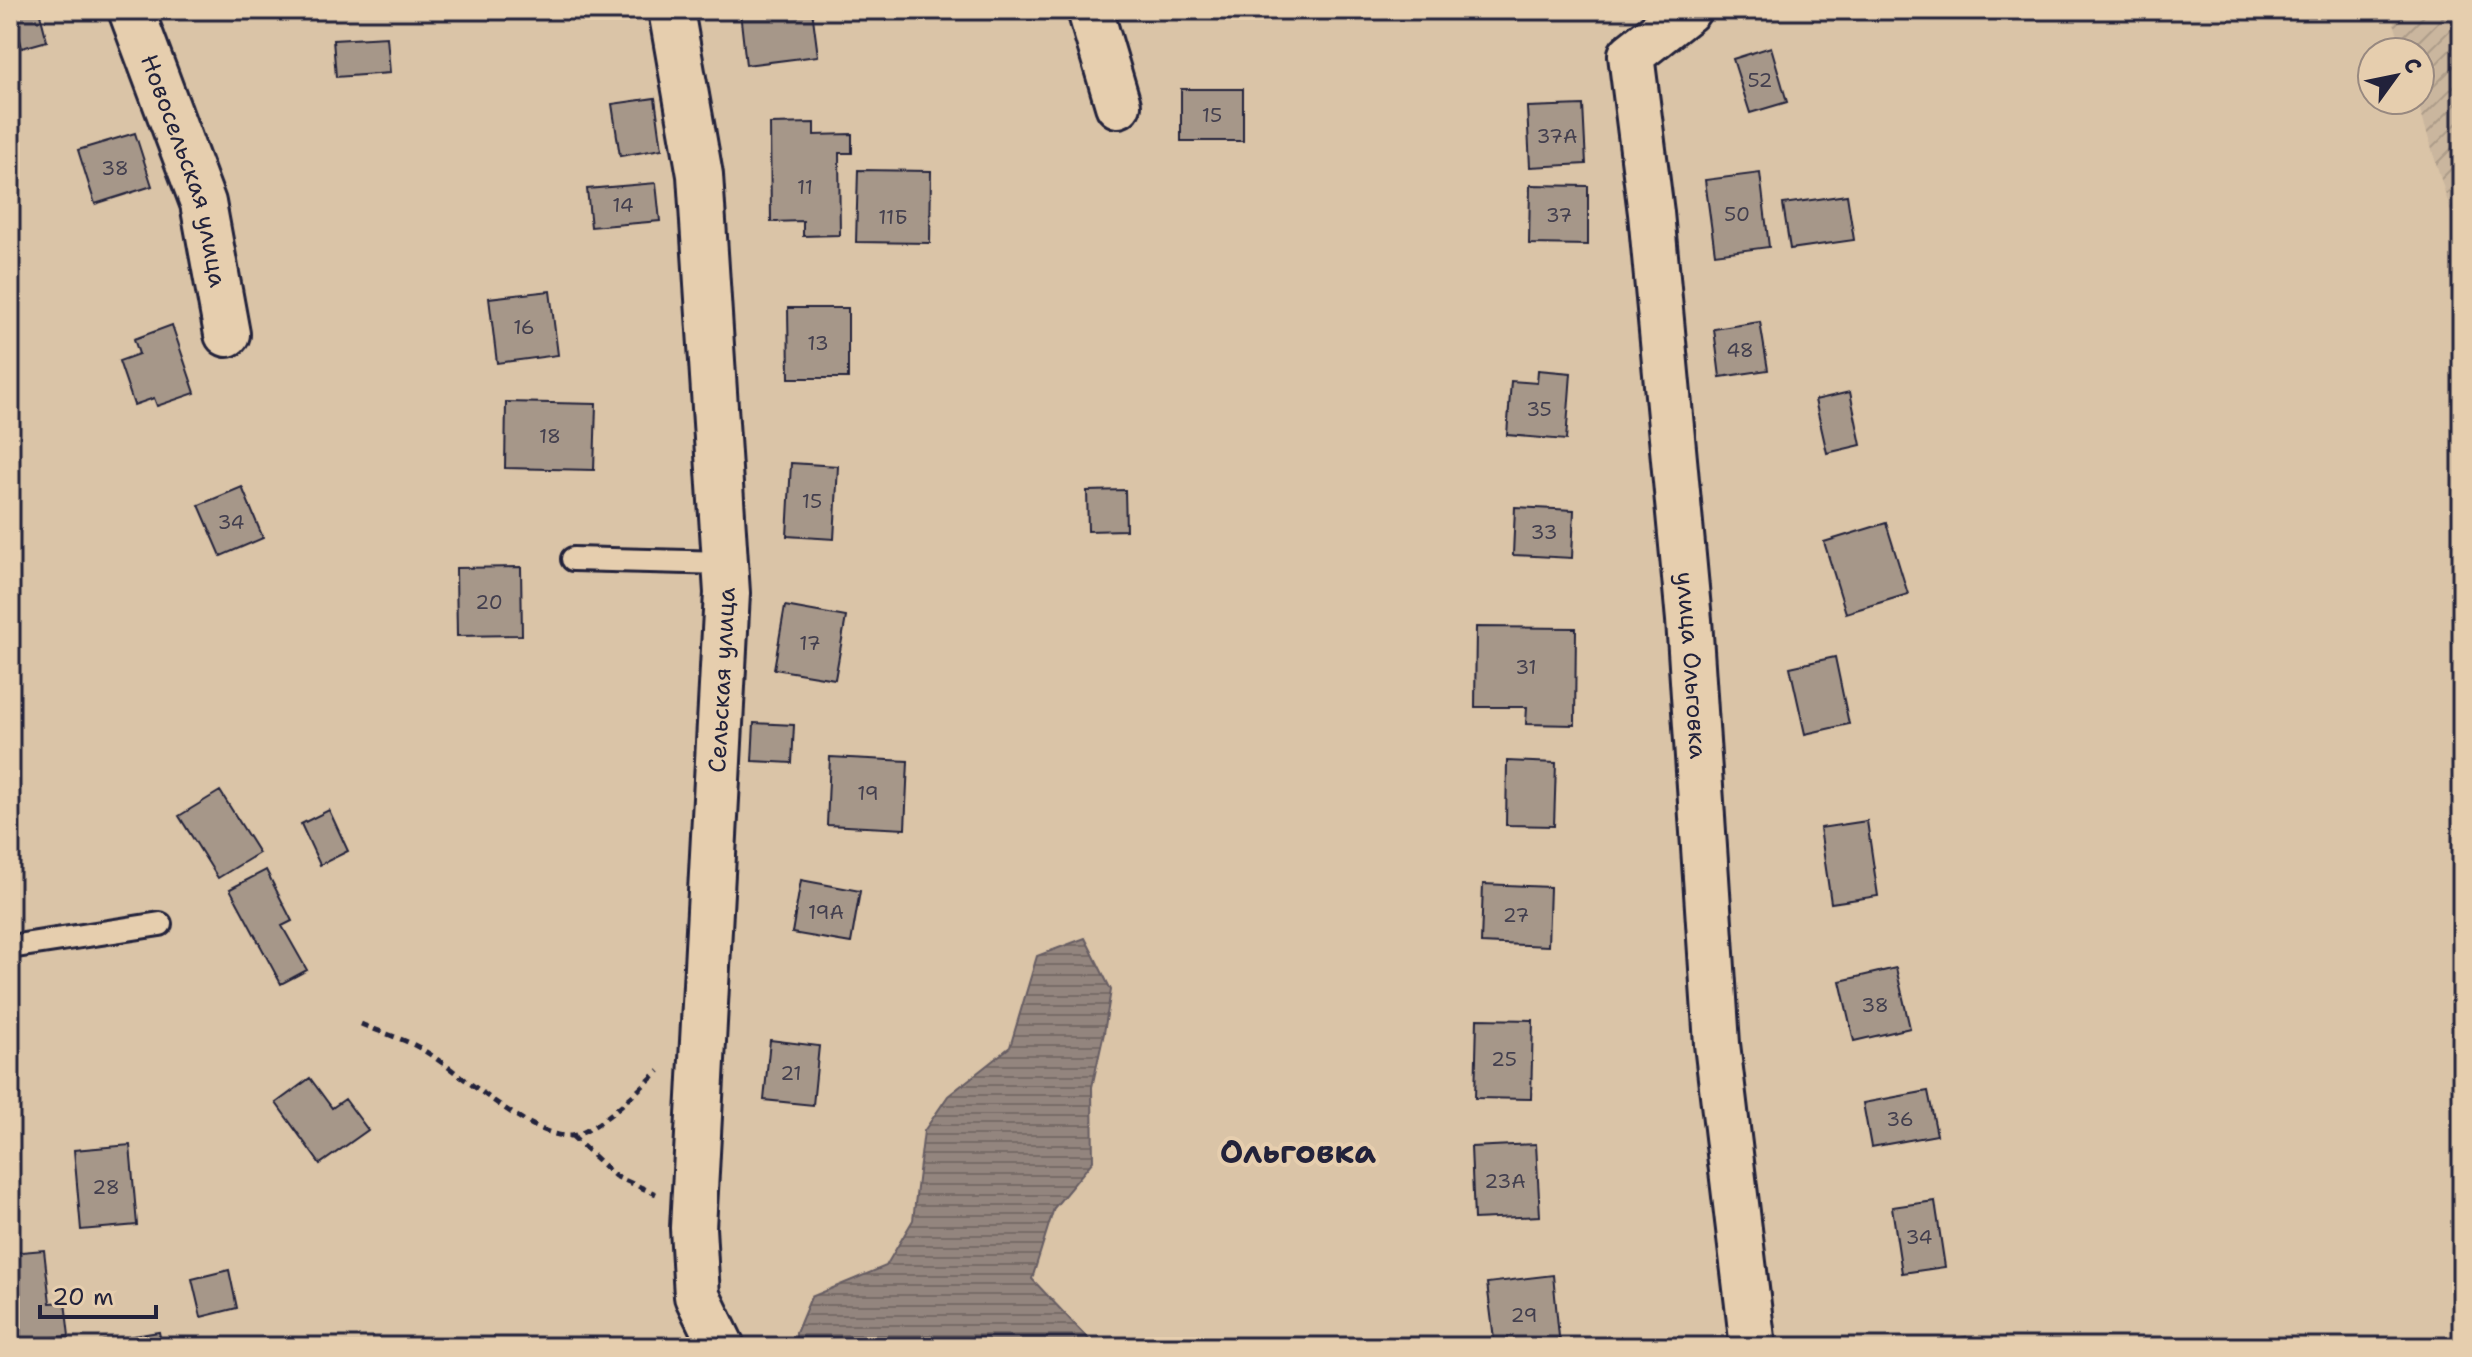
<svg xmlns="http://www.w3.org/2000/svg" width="2472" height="1357" font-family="'Shantell Sans',sans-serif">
	<defs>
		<pattern id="industrial-furrows" width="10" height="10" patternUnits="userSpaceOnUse" patternTransform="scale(2)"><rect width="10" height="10" fill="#cab69e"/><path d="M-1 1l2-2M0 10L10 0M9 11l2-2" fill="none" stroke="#ad9c89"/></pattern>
		<pattern id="water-rules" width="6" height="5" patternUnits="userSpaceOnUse" patternTransform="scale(2)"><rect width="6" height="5" fill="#93857e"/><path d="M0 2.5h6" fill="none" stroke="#786c68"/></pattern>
	</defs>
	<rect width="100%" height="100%" fill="#dac4a7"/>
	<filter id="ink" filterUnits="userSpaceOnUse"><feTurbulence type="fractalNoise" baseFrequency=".0125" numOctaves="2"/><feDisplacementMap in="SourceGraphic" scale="16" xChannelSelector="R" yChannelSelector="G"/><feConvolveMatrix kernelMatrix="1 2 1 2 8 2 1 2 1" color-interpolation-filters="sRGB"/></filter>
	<g filter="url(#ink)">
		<!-- industrial -->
		<path fill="url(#industrial-furrows)" d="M2390 10H2462V312L2452 216 2417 100H2420V52H2403Z"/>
		<!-- water -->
		<path fill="url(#water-rules)" stroke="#665d63" stroke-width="2" d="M1085 938 1111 990 1104 1033 1092 1087 1093 1161 1054 1208 1032 1279 1096 1347H796V1333L811 1297 886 1266 913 1220 924 1131 948 1096 1010 1047 1037 956Z"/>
		<!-- building -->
		<path fill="#a69789" stroke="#22223b" stroke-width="2" d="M13 10H39L47 41 22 48Z
			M759 10H812L818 56 746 65 740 12Z
			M387 37 390 73 336 77 333 40Z
			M1771 47 1787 102 1750 113 1733 59Z
			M1181 89H1243V141H1181Z
			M655 98 662 149 620 156 612 104Z
			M1583 105 1586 164 1530 167 1527 107Z
			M814 123V135L852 134V153H839L840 235 803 236V221L771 222 770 124Z
			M135 133 152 186 95 204 78 150Z
			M858 170 931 171 930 243 856 242Z
			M1760 173 1769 247 1715 254 1705 180Z
			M656 183 660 221 591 227 587 189Z
			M1530 185 1588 186V245L1529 244Z
			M1847 195 1854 240 1790 249 1783 204Z
			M550 291 558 355 497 363 489 298Z
			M788 308H848V378H789Z
			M1760 322 1768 370 1720 377 1714 329Z
			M172 325 195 393 157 406 154 398 134 405 119 361 139 354 134 339Z
			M1538 370 1571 373 1566 440 1507 435 1511 381 1537 383Z
			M1850 392 1861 445 1827 453 1815 400Z
			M506 402 596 404 594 470 505 468Z
			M791 463 838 466 834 539 787 536Z
			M242 487 263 538 221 556 199 505Z
			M1125 490 1126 530 1088 531 1087 491Z
			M1515 507 1574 510 1572 558 1513 555Z
			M1886 523 1908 594 1846 613 1824 542Z
			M521 567 522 635 457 636 456 568Z
			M785 606 846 617 835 679 774 669Z
			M1476 627 1576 628 1575 725 1526 724 1527 707H1475Z
			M1835 657 1849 724 1805 734 1790 667Z
			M754 723 794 725 792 763 752 761Z
			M830 757 908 761 905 829 827 825Z
			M1507 761 1556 763 1554 826 1506 825Z
			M220 791 259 853 218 878 179 816Z
			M329 810 348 851 320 865 301 824Z
			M1867 821 1878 896 1831 903 1820 828Z
			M266 870 292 921 282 926 307 970 281 984 230 889Z
			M801 880 860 891 851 943 792 933Z
			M1483 884 1550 887 1548 946 1481 943Z
			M1896 968 1910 1028 1854 1041 1840 981Z
			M1477 1019 1533 1020 1531 1099 1475 1098Z
			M770 1040 819 1046 813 1105 764 1100Z
			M310 1078 332 1108 345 1099 368 1130 320 1164 276 1103Z
			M1928 1091 1937 1135 1871 1147 1863 1103Z
			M1536 1144 1540 1216 1474 1219 1471 1147Z
			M130 1145 137 1225 81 1230 74 1150Z
			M1935 1201 1945 1267 1902 1273 1892 1207Z
			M44 1250 50 1303 65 1302 69 1336 17 1342 10 1274V1253Z
			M229 1270 237 1308 201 1317 192 1279Z
			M1553 1275 1560 1347H1495L1487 1283Z
			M159 1332 162 1347H104L103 1341Z
			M1966 1337 1968 1347H1910V1346Z"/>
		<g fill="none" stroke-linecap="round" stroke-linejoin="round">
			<defs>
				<path id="lane" d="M573 559 725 563
					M10 947 160 924"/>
				<g id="street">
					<path id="s1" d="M131 10 203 203 227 334"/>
					<path d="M671 10 700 175 727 593 693 1228 697 1296 722 1347"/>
					<path d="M1090 10 1118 105"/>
					<path id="s2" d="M1688 10 1631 55 1651 213 1689 620 1717 1044 1753 1347"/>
				</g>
			</defs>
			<!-- lane casing -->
			<use href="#lane" stroke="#22223b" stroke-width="28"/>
			<!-- street casing -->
			<use href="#street" stroke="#22223b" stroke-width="50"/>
			<!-- path -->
			<path stroke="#22223b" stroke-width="5" stroke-dasharray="8 6" stroke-linecap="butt" d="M361 1024C380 1032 401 1038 418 1047 455 1067 530 1139 571 1136 595 1134 641 1087 659 1071
				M572 1136 615 1176 656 1194"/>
			<!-- lane -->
			<use href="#lane" stroke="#e6ceae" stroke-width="22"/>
			<!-- street -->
			<use href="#street" stroke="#e6ceae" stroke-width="44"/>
		</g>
	</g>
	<g text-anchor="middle" stroke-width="8" stroke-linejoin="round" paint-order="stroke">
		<!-- number labels -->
		<g font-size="20" fill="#433f4e">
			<text x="1760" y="87">52</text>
			<text x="1212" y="122">15</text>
			<text x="1557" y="143">37А</text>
			<text x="115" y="175">38</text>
			<text x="805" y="194">11</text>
			<text x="623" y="212">14</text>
			<text x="1737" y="221">50</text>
			<text x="1559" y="222">37</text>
			<text x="893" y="224">11Б</text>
			<text x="524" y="334">16</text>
			<text x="818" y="350">13</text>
			<text x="1740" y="357">48</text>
			<text x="1539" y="416">35</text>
			<text x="550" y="443">18</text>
			<text x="812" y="508">15</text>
			<text x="231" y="529">34</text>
			<text x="1544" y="539">33</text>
			<text x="489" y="609">20</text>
			<text x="810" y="650">17</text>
			<text x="1526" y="674">31</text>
			<text x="868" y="800">19</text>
			<text x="826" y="919">19А</text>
			<text x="1516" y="922">27</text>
			<text x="1875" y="1012">38</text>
			<text x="1504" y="1066">25</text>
			<text x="791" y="1080">21</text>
			<text x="1900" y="1126">36</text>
			<text x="1505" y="1188">23А</text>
			<text x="106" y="1194">28</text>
			<text x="1919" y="1244">34</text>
			<text x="1524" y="1322">29</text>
		</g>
		<!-- street labels -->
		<g font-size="24" fill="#22223b" stroke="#e6ceae">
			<text dy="8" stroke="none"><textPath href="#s1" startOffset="170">Новосельская улица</textPath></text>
			<text dy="8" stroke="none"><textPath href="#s2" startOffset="686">улица Ольговка</textPath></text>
			<text transform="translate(722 680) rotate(-87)" y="8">Сельская улица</text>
		</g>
		<!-- district labels -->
		<g font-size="32" font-weight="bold" fill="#22223b" stroke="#e6ceae">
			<text x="1298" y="1163">Ольговка</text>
		</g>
	</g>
	<!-- margin -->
	<rect width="2472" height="1357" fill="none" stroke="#e6ceae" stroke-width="40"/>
	<rect x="20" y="20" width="2432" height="1317" fill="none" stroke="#22223b" stroke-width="3" filter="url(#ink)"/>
	<!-- north arrow -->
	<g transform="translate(2396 76) rotate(57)"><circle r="38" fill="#e6ceae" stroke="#988980" stroke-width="2"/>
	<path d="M0-6L14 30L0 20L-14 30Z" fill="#22223b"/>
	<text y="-12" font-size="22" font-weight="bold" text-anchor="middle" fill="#22223b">С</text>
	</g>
	<!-- scale -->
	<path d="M40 1305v12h116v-12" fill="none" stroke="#22223b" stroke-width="4"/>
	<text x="52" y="1305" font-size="24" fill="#22223b" stroke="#e6ceae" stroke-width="6" paint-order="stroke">20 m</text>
</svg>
